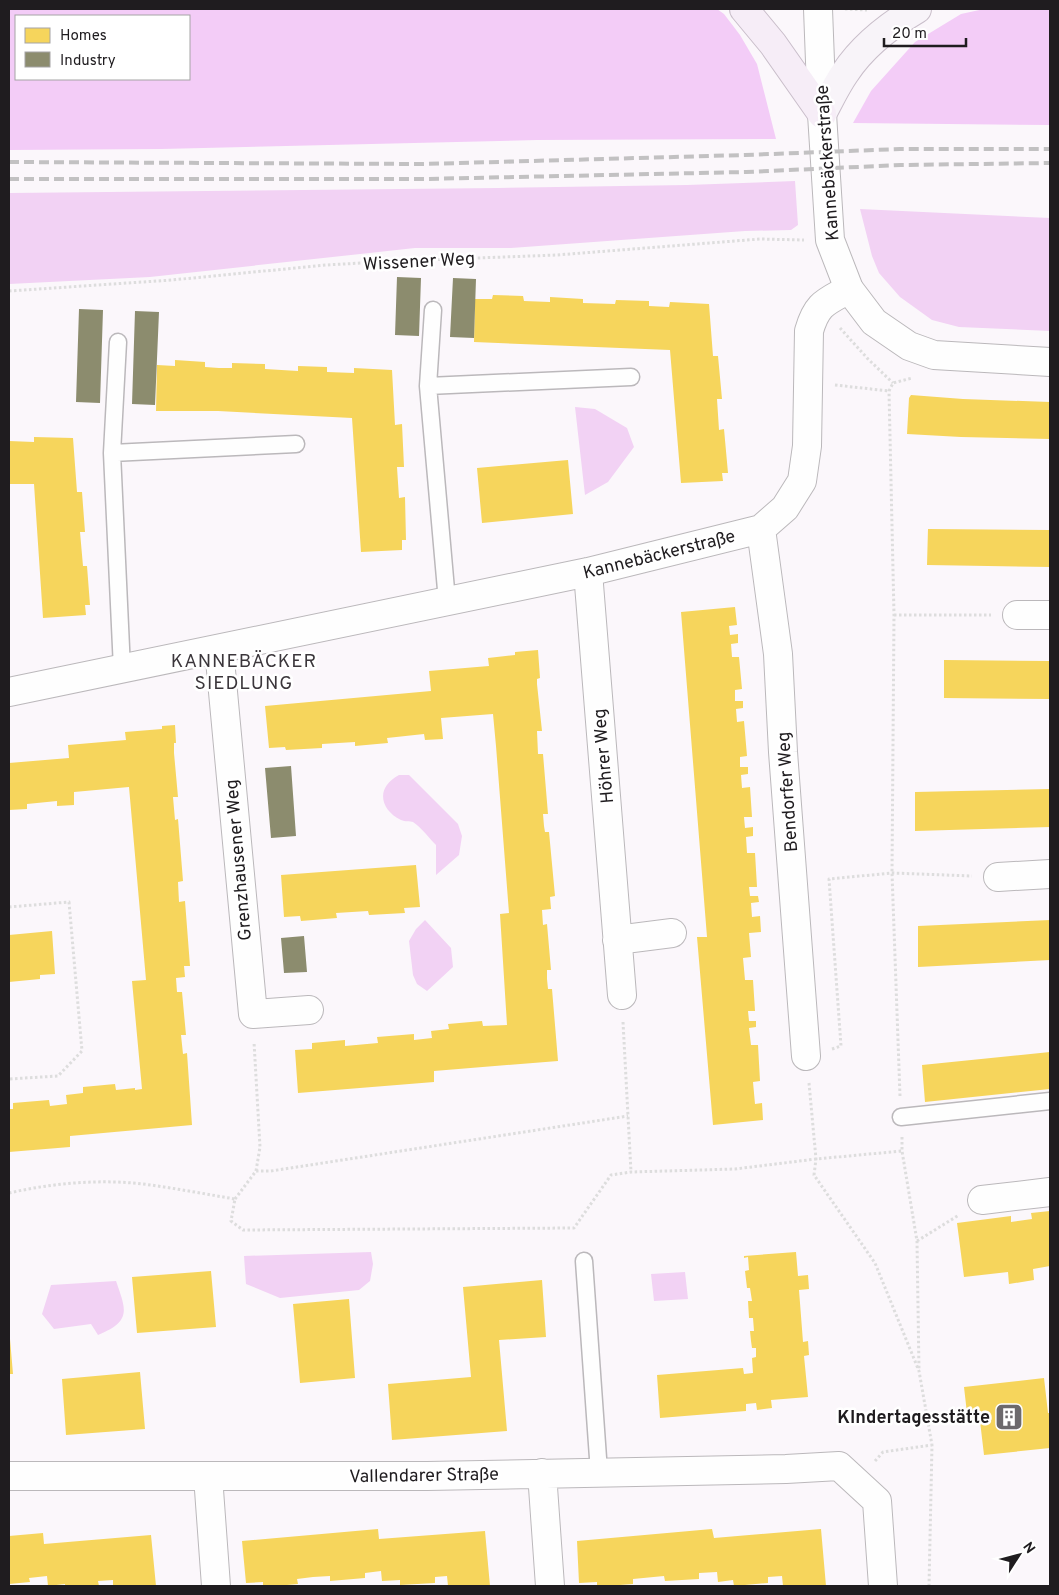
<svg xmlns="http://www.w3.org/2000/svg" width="1059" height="1595" font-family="Overpass,sans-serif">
	<rect width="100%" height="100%" fill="#fbf7fb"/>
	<!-- green -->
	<path fill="#f2d2f4" d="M795 181 798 225 791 230 745 231 511 248H415L150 277 9 284V193L498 188 687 185Z
		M860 209 1050 218V331L959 327 932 320 900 297 879 273 872 256Z
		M575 407 595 409 627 428 634 447 608 482 585 495Z
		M399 775H409L458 824 462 836 459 855 436 875V845C429 838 421 827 413 822 410 821 405 822 401 820 379 809 376 787 399 775Z
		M425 920 451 948 453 967 427 991 417 984 413 975 409 941 416 929Z
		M371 1252 373 1264 370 1281 359 1290 280 1298 246 1284 244 1256Z
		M685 1272 688 1299 654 1301 651 1274Z
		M116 1281C126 1310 132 1321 98 1335L91 1324 54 1329 42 1314 51 1285Z"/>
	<!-- forest -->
	<path fill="#f3ccf7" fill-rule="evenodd" d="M9 9H717L724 14 740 35 757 64 776 139 537 140 161 149 9 150ZM16 16H189V79H16Z
		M984 9H1050V125L853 123 871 91 915 42 961 14Z"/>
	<!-- homes -->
	<path fill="#f6d55c" d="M493 295 523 296 524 301 550 302V297L583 299V303L615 304 616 300 649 301V306L669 307 670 302 709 304 713 356H718L722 399H717L719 430 724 429 728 473H722L723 481 681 483 670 350 474 342 475 299H492Z
		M175 360 205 362V367L219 368H232V363L265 364V369L298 371V366L327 367V372L354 373V368L392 370 395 425 402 424 404 467H397L399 498 405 497 406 540H402V550L361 552 352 418 218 411H156L157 365 175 366Z
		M911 395 963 399 1050 402V439L961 437 907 434 909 398Z
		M34 437 73 438 77 492H82L85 532H80L83 566H87L90 605H85L86 615 43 618 34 484H9V441L34 442Z
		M568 460 573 514 482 523 477 468Z
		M928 529 1050 530V567L927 565Z
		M735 607 737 625 729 626 730 635 738 634V643L731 644 732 657H739L742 689 735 690V701H743V708L736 709 737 722 744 721 747 756 740 757V767H748V774L741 775 742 788 750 787 752 817H744L745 828 753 827V836L746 837 747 853H755L757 887H749L750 896H758L759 902 751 903 752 917 760 916 761 932 749 933 751 957 743 958 745 980H753L755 1011H748L749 1021H756V1027L749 1028 751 1045H758L760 1081 753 1082 755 1104 762 1103 763 1120 713 1125 697 937H707L681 612Z
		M538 650 540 678 537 679V684L542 731H537L538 754H543L548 814H543L544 826 545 832H549L555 896 550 897 551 909 542 910 543 925 547 924 551 970H547V979L548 989H552L558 1061 434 1071V1082L298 1093 295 1050 312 1049V1043L345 1040V1046L378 1043 377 1037 414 1034V1040L432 1038 431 1031 449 1029 448 1024 482 1021 483 1026 507 1025 500 914 509 913 496 746 493 714 441 718 443 739 425 740 424 734 387 738 388 743 355 746V742L322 744V748L286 750 285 747 269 748 265 706 431 691 429 671 489 666 488 658 515 655V652Z
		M944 660 1050 661V699L944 698Z
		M175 725 176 743H174V753L178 797H173L175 820 178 819 183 881 178 882 179 902 185 901 190 966H184L185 977 176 978 177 992H182L186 1035H181L183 1054 187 1053 192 1125 70 1136V1147L9 1152V1109H13V1103L49 1100 50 1106 67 1104 66 1095 83 1093V1087L115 1084 116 1090 135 1088V1090L142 1089 132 981 146 980 129 787 74 792V805L57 806V801L27 804V809L9 810V763L69 758 68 745 126 740 125 732 162 729V726Z
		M1050 789V827L915 831V792Z
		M416 865 420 907 404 908 405 913 369 915 368 911 336 913 337 918 301 921 300 916 284 917 281 875Z
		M1050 920V960L918 967V926Z
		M52 931 55 974 40 975V979L9 982V935Z
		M1050 1052V1089L925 1102 922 1065Z
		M1050 1211V1266L1033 1269 1034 1280 1009 1284 1008 1272 964 1277 957 1223 1011 1216V1222L1032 1219 1031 1213Z
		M796 1252 798 1276 808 1275 809 1289 799 1290 803 1342 808 1341 809 1355 804 1356 808 1397 771 1400 772 1408 757 1410 756 1403 746 1404V1411L660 1418 657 1375 743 1368 744 1374 753 1373 752 1358 756 1357V1348H752L751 1341 750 1331H754L753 1318H749L748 1301H752L750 1288H747L745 1271 749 1270 748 1257 744 1258V1256Z
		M211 1271 216 1327 137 1333 132 1277Z
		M542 1280 546 1337 499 1340 507 1431 392 1440 388 1384 471 1377 463 1287Z
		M349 1299 355 1378 300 1383 293 1304Z
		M10 1339 13 1374H9V1340Z
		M140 1372 145 1429 66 1435 62 1379Z
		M1044 1378 1048 1413H1050V1448L984 1455 980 1421 968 1422 964 1387Z
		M378 1529 379 1539 485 1531 490 1586H448L447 1576 435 1577V1583L400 1585V1580L382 1581 381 1571 365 1573V1578L330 1581V1576L313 1577 297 1579 298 1584 276 1586H263V1582L246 1583 242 1541Z
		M712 1529 714 1538 821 1529 826 1586H783L782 1576 768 1577V1583L734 1586 733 1580 718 1582 717 1572 699 1573V1579L665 1581 664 1576 633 1579V1584L607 1586H597V1582L579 1583 577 1541Z
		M43 1533 44 1544 151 1535 156 1586H113V1580L98 1581 99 1586H65V1584L48 1586 47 1576 29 1578 30 1582 9 1584V1536Z"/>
	<!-- industry -->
	<path fill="#8c8c6e" d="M397 277 421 278 419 336 395 335Z
		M453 278 476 279 474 338 450 337Z
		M79 309 103 310 100 403 76 402Z
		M135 311 159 312 155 405 132 404Z
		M291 766 296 836 271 838 265 768Z
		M304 936 307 972 284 973 281 938Z"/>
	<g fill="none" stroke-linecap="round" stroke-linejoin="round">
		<defs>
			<path id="lane" d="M428 386 433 310
				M112 453 118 342
				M447 601 428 386 631 377
				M122 669 112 453 296 444
				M901 1117 1050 1101
				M584 1261 599 1472"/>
			<path id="street" d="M761 529 778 654 783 752 806 1056
				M588 572 622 995
				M1017 615H1050
				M219 649 253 1014 309 1010
				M9 692 588 572 761 529 785 508 802 481 807 446 809 331C817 303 826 302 849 289
				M998 877 1050 874
				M617 940 672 933
				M982 1200 1050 1192
				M542 1473 550 1586
				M9 1476H427L786 1469 839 1466 877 1501 883 1586
				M208 1476 216 1586"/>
			<path id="secondary" d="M818 9 822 114 830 240 849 289 874 322 909 346 934 355 1050 362"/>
			<path id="primary" d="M822 114C829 101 836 86 845 73 862 47 890 25 917 9"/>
			<path id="highway" d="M744 9 773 44 822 114"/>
		</defs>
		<!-- lane casing -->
		<use href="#lane" stroke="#bbb8bb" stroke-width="19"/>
		<!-- street casing -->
		<use href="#street" stroke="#bbb8bb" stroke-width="30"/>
		<!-- secondary casing -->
		<use href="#secondary" stroke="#bbb8bb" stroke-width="30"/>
		<!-- primary casing -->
		<use href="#primary" stroke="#c9beca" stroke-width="30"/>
		<!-- highway casing -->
		<use href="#highway" stroke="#c9beca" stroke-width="30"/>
		<!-- path -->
		<path stroke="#ddd" stroke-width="3" stroke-dasharray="2.5 2.5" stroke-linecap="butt" d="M845 9 867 10
			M9 291 172 280 326 265 398 261 557 255 760 239 804 240
			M840 328 868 359 893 383
			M835 385 889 391
			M894 615H991
			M9 907 69 902 82 1051 58 1076 9 1079
			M623 1022 631 1172
			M832 1049 841 1046 829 879 892 873 972 876
			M809 1083 816 1159 814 1175 875 1263 919 1371 932 1445 929 1586
			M900 1096 892 873 894 615 889 391 893 383 912 378
			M902 1137V1151L917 1241 919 1371
			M256 1171H271L628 1116
			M9 1193C53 1183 99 1179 143 1184 174 1188 205 1194 235 1199L231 1221 243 1230 574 1228 611 1175 631 1172 735 1169 816 1159 902 1151
			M235 1199 256 1171 260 1147 254 1042
			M917 1241 959 1215
			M875 1461 883 1452 932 1445"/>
		<!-- lane -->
		<use href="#lane" stroke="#fefefe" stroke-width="16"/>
		<!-- street -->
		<use href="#street" stroke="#fefefe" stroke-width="28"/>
		<!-- secondary -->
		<use href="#secondary" stroke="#fefefe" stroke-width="28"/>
		<!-- primary -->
		<use href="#primary" stroke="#f8f4f9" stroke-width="28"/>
		<!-- highway -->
		<use href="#highway" stroke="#f6edf7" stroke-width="28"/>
		<!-- rail -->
		<path stroke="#c2c1c2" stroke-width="4" stroke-dasharray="10 5" stroke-linecap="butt" d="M9 162 423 164 745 155 900 149H1050
			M9 179H424L746 172 901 165 1050 163"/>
	</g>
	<!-- icons -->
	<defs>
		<symbol id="building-square" viewBox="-11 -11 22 22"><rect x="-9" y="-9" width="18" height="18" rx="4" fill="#6c696c" stroke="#fff"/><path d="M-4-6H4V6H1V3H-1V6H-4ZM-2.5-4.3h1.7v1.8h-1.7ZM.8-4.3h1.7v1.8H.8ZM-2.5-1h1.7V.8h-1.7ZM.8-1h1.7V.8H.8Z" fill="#fff"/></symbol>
	</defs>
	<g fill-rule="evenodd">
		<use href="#building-square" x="993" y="1401" width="32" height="32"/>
	</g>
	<g text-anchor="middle" stroke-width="5" stroke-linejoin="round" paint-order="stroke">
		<!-- street labels -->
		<g font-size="18" fill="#1f1c1f" stroke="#fff">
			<text transform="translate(827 163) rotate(-94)" y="6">Kannebäckerstraße</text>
			<text transform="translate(419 261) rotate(-3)" y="6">Wissener Weg</text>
			<text transform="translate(659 554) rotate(-14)" y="6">Kannebäckerstraße</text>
			<text transform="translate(603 756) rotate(-95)" y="6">Höhrer Weg</text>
			<text transform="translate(787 792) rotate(-94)" y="6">Bendorfer Weg</text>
			<text transform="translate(238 860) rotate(-95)" y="6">Grenzhausener Weg</text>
			<text transform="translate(424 1475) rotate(-1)" y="6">Vallendarer Straße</text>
		</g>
		<!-- poi labels -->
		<g font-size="18" font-weight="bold" fill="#1f1c1f" stroke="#fff" text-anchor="end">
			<text x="990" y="1423">KIndertagesstätte</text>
		</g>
		<!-- neighbourhood labels -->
		<g font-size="19" letter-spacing="1" fill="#3b363b" stroke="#fff">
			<text x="244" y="667">KANNEBÄCKER<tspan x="244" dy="22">SIEDLUNG</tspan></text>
		</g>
	</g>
	<!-- border -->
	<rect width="1059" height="1595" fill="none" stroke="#1f1c1f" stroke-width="20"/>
	<!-- legend -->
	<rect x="15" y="15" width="175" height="65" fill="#ffffff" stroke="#a5a4a5"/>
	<rect x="25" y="28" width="25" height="15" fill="#f6d55c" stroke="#a5a4a5"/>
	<text x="60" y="40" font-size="15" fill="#1f1c1f">Homes</text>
	<rect x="25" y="52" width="25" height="15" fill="#8c8c6e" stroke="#a5a4a5"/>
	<text x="60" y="65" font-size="15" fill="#1f1c1f">Industry</text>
	<!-- north arrow -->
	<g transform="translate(1019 1555) rotate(54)" stroke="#ffffff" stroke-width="4" paint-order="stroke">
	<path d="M0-4L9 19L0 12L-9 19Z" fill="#1f1c1f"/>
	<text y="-8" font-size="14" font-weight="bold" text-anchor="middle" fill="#1f1c1f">N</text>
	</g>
	<!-- scale -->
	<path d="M884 38v8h82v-8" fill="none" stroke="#1f1c1f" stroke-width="2.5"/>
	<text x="892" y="38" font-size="15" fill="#1f1c1f" stroke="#ffffff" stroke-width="4" paint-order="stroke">20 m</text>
</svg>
